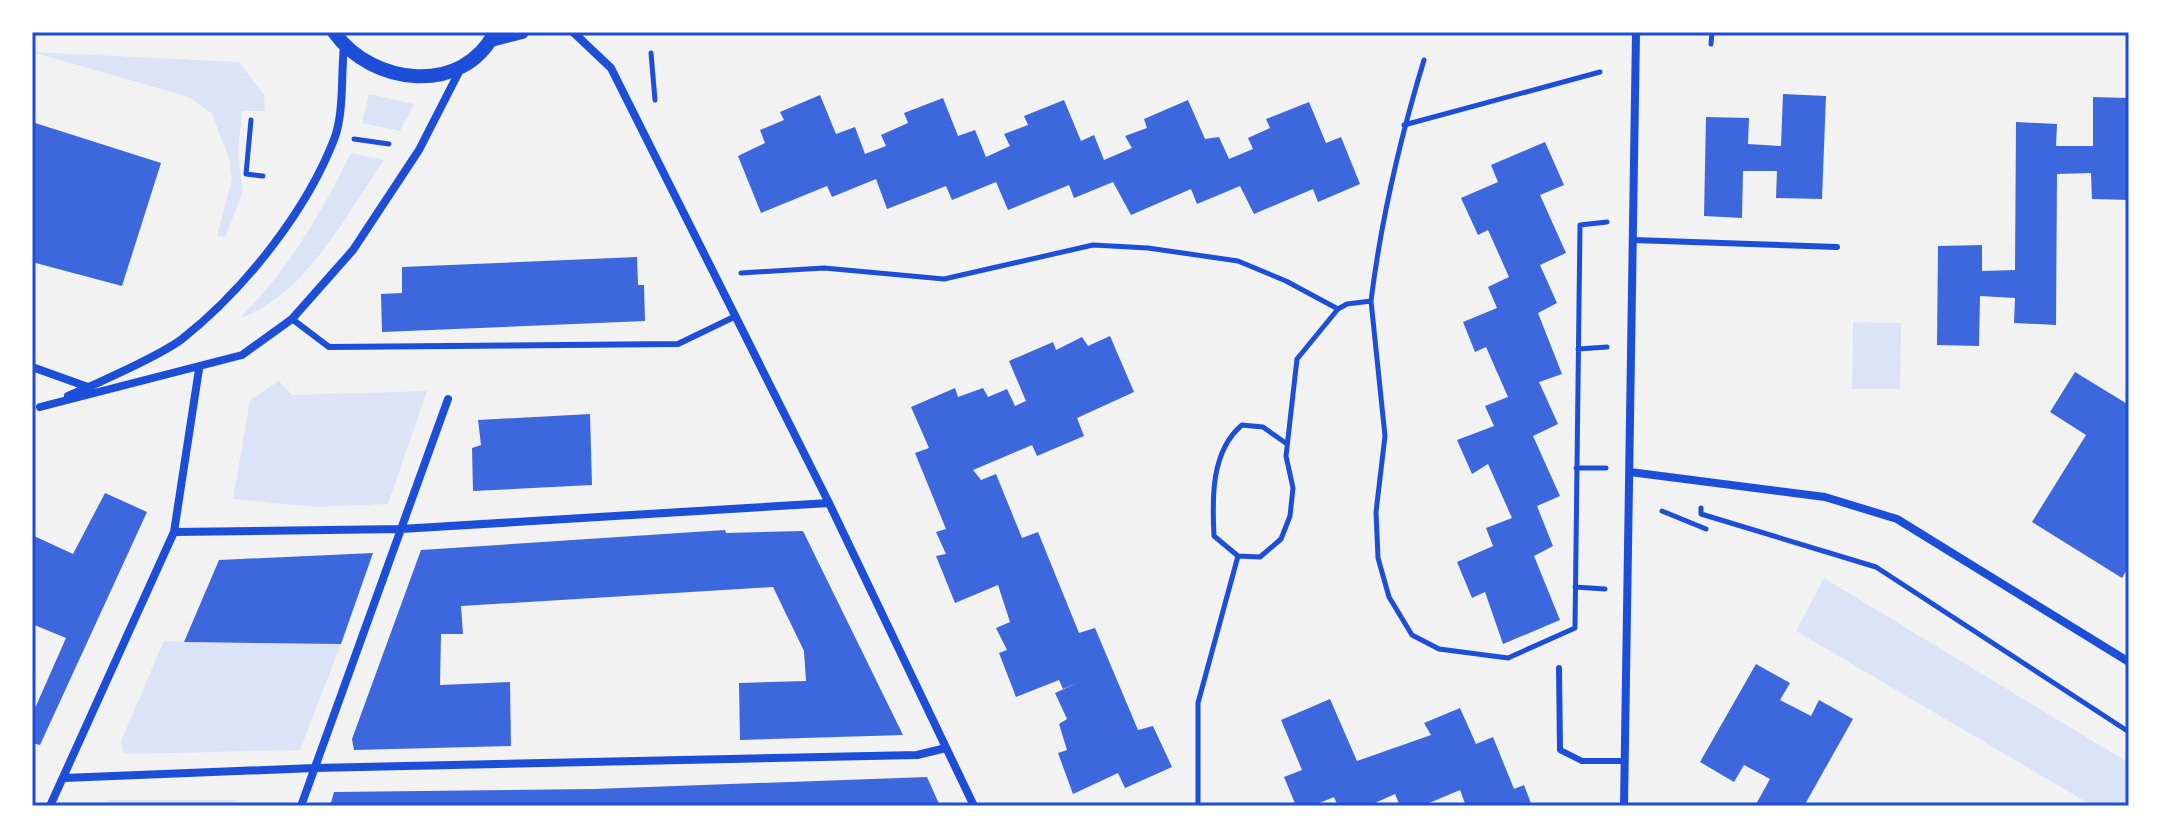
<svg xmlns="http://www.w3.org/2000/svg" width="2161" height="838" font-family="'Space Grotesk',sans-serif">
	<rect width="100%" height="100%" fill="#f2f2f2"/>
	<!-- green -->
	<path fill="#dbe4f7" d="M32 52 239 62 264 95 265 111H242L238 154 243 192 225 237 217 236 232 179 229 159 212 114 189 97Z
		M369 94 414 104 400 131 362 123Z
		M351 153 384 160C345 216 307 294 240 318 288 270 321 214 351 153Z
		M1853 322 1901 323 1900 389H1852Z
		M279 381 292 395 427 391 388 504 317 507 233 499 250 400Z
		M1824 578 2129 763V806H2093L1796 631Z
		M164 641 184 642 341 644 300 750 131 754 123 752 121 741Z
		M111 800H237L235 806H88Z"/>
	<!-- building -->
	<path fill="#3d67dc" d="M1783 94 1826 96 1822 199 1776 198 1777 171H1743L1742 218 1704 216 1706 117 1749 118 1748 144 1781 146Z
		M820 95 836 134 855 127 865 154 886 146 881 135 908 123 904 113 943 98 958 136 975 130 986 157 1010 146 1004 134 1028 125 1024 116 1064 100 1081 141 1094 135 1104 160 1132 148 1125 136 1147 128 1144 119 1188 100 1205 139 1219 137 1229 159 1253 149 1248 138 1270 128 1266 119 1309 102 1326 143 1341 137 1360 184 1318 202 1313 189 1254 214 1240 186 1197 204 1191 189 1131 215 1113 182 1074 198 1069 185 1008 210 996 182 952 200 946 186 887 209 876 179 832 197 827 186 761 213 738 156 765 143 760 130 784 120 780 112Z
		M2093 97 2129 98V200L2092 199 2091 173 2057 174 2056 325 2014 323 2015 298 1980 296 1979 346 1937 345 1938 246 1982 245V271L2015 270 2016 122 2057 124 2056 146H2093Z
		M32 122 161 163 122 286 32 262Z
		M1545 142 1564 185 1540 195 1566 253 1540 265 1557 303 1538 313 1562 374 1539 382 1558 424 1533 436 1560 496 1537 506 1553 546 1534 556 1560 620 1503 644 1485 592 1472 598 1457 562 1493 546 1486 528 1512 518 1488 464 1472 474 1457 440 1494 426 1485 406 1508 397 1486 347 1475 352 1463 322 1497 308 1488 287 1509 277 1488 230 1478 235 1461 198 1498 182 1491 165Z
		M637 257 638 285H644L645 321 382 332 381 294 402 293V267Z
		M1110 336 1134 392 1077 418 1084 436 1037 456 1032 445 973 470 981 480 996 474 1022 538 1038 532 1079 633 1095 628 1138 730 1153 726 1172 767 1125 788 1118 773 1073 794 1058 753 1067 750 1059 724 1067 719 1055 693 1082 681 1063 689 1059 680 1016 697 999 653 1007 650 996 628 1010 622 998 585 955 603 936 556 946 554 936 532 946 529 915 453 929 448 911 407 955 388 958 397 983 388 988 397 1007 389 1015 406 1026 401 1009 361 1053 342 1056 350 1082 337 1088 346Z
		M2075 372 2129 405V566L2122 578 2032 522 2086 435 2050 412Z
		M590 414 592 485 473 491 472 448 481 445 478 420Z
		M105 493 147 512 40 745 32 743V715L66 638 32 624V535L73 554Z
		M725 530 726 533 803 531 903 735 740 740 739 683 806 681 804 651 773 587 461 606 463 634H441L440 685 510 682 511 746 354 750 352 739 421 550Z
		M373 553 341 644 184 642 219 560Z
		M1756 664 1790 683 1780 700 1811 716 1819 700 1853 719 1804 806H1755L1770 779 1744 765 1734 782 1700 762Z
		M1330 699 1357 761 1431 735 1424 723 1460 708 1476 744 1493 737 1514 789 1524 785 1532 806H1466L1460 790 1422 806H1400L1395 794 1368 806H1338L1334 797 1312 806H1296L1284 777 1302 770 1281 720Z
		M927 777 940 806H330L334 792 594 789Z"/>
	<g fill="none" stroke-linecap="round" stroke-linejoin="round">
		<!-- path -->
		<path stroke="#1d4ed8" stroke-width="5" d="M1711 44 1712 32
			M651 53 655 100
			M251 120 246 174 263 176
			M1404 125 1600 72
			M354 139 389 144
			M741 273 824 268 944 279 1093 245 1148 248 1238 261 1286 281 1338 309
			M1371 301 1385 436 1376 512 1378 558 1389 597 1412 635 1439 649 1508 658 1575 628 1580 225 1607 222
			M1578 349 1607 347
			M1576 468H1606
			M1701 508V514L1876 567 2129 732
			M1662 511 1706 529
			M1238 556 1214 536C1212 498 1211 451 1242 425L1263 427 1287 444
			M1575 587 1605 589
			M1198 806V703L1238 556 1260 557 1281 539 1290 516 1293 488 1286 456 1297 359 1338 309 1347 304 1371 301C1381 220 1400 139 1424 60"/>
		<!-- service -->
		<path stroke="#1d4ed8" stroke-width="6" d="M1633 240 1837 247
			M292 319 329 347 678 344 736 316
			M1559 668 1560 750 1582 761H1625"/>
		<!-- minor -->
		<path stroke="#1d4ed8" stroke-width="8" d="M573 32 611 68 829 503 974 806
			M32 367 88 387
			M68 396C94 385 161 355 182 339 244 290 307 211 335 137 344 111 341 74 344 46
			M40 407 242 355 292 319 353 250 419 150 461 68
			M1630 472 1825 497 1897 519 2129 662
			M174 532 401 529 829 503
			M64 778 314 768 917 755 946 748
			M50 806 174 532 199 369
			M301 806 448 399
			M1624 806 1636 32"/>
		<!-- tertiary -->
		<path stroke="#1d4ed8" stroke-width="14" d="M334 32C372 86 463 96 495 32
			M491 40 522 32"/>
	</g>
	<!-- border -->
	<rect width="2161" height="838" fill="none" stroke="#ffffff" stroke-width="68"/>
	<rect x="34" y="34" width="2093" height="770" fill="none" stroke="#1d4ed8" stroke-width="3"/>
</svg>
